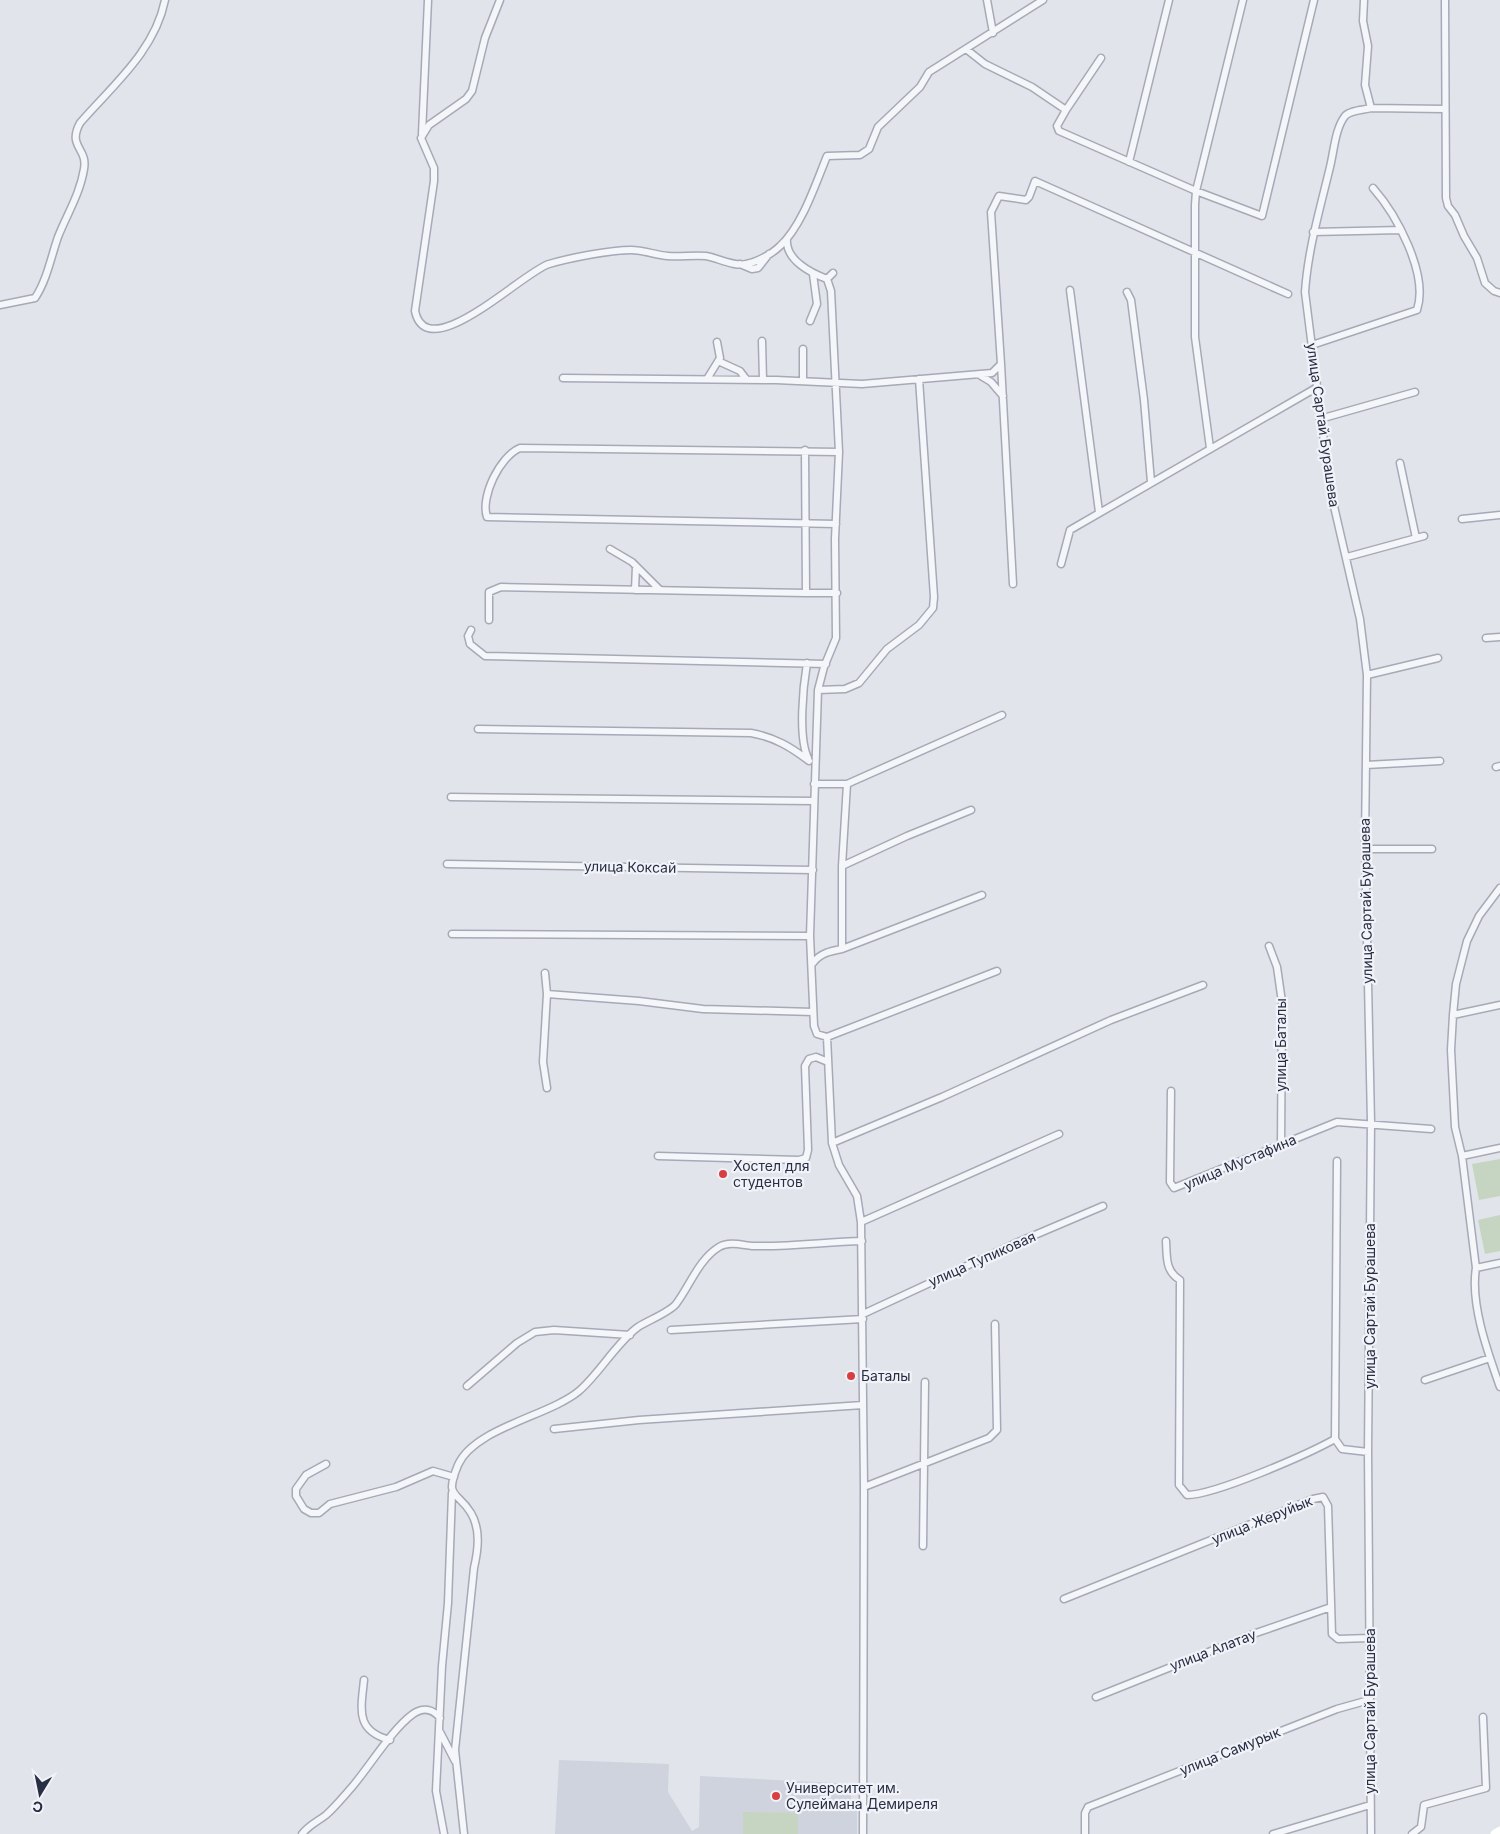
<svg xmlns="http://www.w3.org/2000/svg" width="1500" height="1834" font-family="Inter,sans-serif">
	<rect width="100%" height="100%" fill="#e1e4eb"/>
	<!-- built -->
	<path fill="#cfd3dd" d="M559 1760 669 1764 668 1792 692 1831 699 1827 700 1776 857 1784 858 1792H851V1800L857 1805V1834H555Z"/>
	<!-- green -->
	<path fill="#c5d5c2" d="M1500 1159V1196L1479 1200 1472 1164Z
		M1500 1215V1251L1485 1254 1478 1220Z
		M743 1812 798 1813V1834H743Z"/>
	<g fill="none" stroke-linecap="round" stroke-linejoin="round">
		<defs>
			<path id="minor" d="M500 0 485 38 472 91 466 99 429 125 421 138 434 168V181L415 311C427 368 524 271 549 264 569 258 610 250 631 250 644 250 655 255 668 256 680 257 693 255 706 256 718 258 734 267 746 264 757 262 772 254 780 246 802 226 816 183 827 156L860 155 869 149 878 127 920 87 929 72 1043 0
				M987 0 993 33
				M1364 0 1363 21 1368 46 1365 85 1371 108C1364 110 1350 110 1345 116 1335 129 1334 151 1330 167 1320 209 1308 249 1305 292L1330 489 1360 619 1367 675 1365 843 1371 1122 1368 1452 1371 1834
				M1445 0 1446 198 1448 206 1455 215 1464 236 1477 258 1485 283 1494 291 1500 293
				M966 49 985 64 1032 87 1066 110 1057 126 1059 131 1196 191 1262 216 1314 0
				M1371 108 1444 109
				M1066 110 1101 58
				M422 134 428 0
				M1129 162 1169 0
				M1313 232 1401 230
				M787 239C785 260 811 273 827 279L831 291 839 452 835 539 836 638 824 667 818 690 810 936 814 1026 817 1034 827 1037 997 971
				M740 264 752 269 758 268 769 254
				M827 279 833 273
				M1070 290 1099 512
				M1127 292 1131 300 1144 400 1151 482
				M0 305 35 298C47 280 51 257 58 237 67 214 80 194 84 169 88 148 67 147 80 123 112 86 155 51 165 0
				M810 321 817 304 813 274
				M762 341 763 380
				M1312 345 1417 310C1429 274 1396 214 1373 188
				M718 361 740 371 746 379
				M1001 364 1013 584
				M981 376 991 382 1003 396
				M563 378 776 380 862 384 992 373 1001 364 991 212 999 196 1026 200 1029 197 1035 181 1288 294
				M707 379 720 358 717 342
				M803 381V349
				M1320 419 1415 392
				M1210 448 1195 337V205L1196 191 1243 0
				M805 450 806 593H837
				M1400 463 1416 538
				M1462 519 1500 515
				M836 524 487 517C480 497 500 456 520 448L839 452
				M610 549 632 562 660 590
				M1347 557 1424 536
				M1061 564 1070 530 1316 388
				M635 590 636 566
				M489 620V592L501 587 806 593
				M471 630 468 636 470 644 485 656 826 664
				M1486 638 1500 637
				M807 663C803 687 798 737 808 758
				M1367 675 1438 658
				M818 690 845 689 859 683 887 649 919 625 933 608 934 597 919 379
				M478 729 751 733C774 737 791 747 809 761
				M1366 765 1440 761
				M1496 767 1500 766
				M814 784H847L1002 715
				M451 797 814 801
				M1365 849H1432
				M447 864 813 870
				M842 866 907 836 971 810
				M1500 888 1479 916 1467 941 1456 984 1453 1015 1451 1050 1455 1127 1462 1156 1476 1268C1470 1304 1488 1353 1500 1387
				M452 934 810 936
				M1269 946 1277 967 1282 1002 1281 1146
				M842 949V866L847 784
				M813 963C820 953 831 951 842 949L982 895
				M545 973 547 994 639 1001 703 1009 813 1012
				M1453 1015 1500 1005
				M827 1037 832 1143 839 1165 857 1196 861 1222 864 1487 863 1834
				M547 1088 543 1062 547 994
				M1171 1091 1170 1182 1174 1188 1337 1122 1431 1129
				M832 1143 942 1097 1111 1020 1203 985
				M658 1156 799 1160 806 1158 808 1150 805 1066 809 1059 816 1057 828 1062
				M1462 1156 1500 1148
				M861 1222 1059 1134
				M1166 1241C1167 1257 1165 1271 1180 1280L1179 1485 1187 1495C1215 1495 1308 1454 1335 1439L1337 1161
				M1476 1268 1500 1263
				M863 1314 1016 1243 1103 1206
				M671 1330 863 1319
				M1425 1380 1490 1358
				M467 1386 517 1343 535 1332 554 1330 630 1335
				M554 1429 639 1420 863 1405
				M1335 1439 1342 1449 1368 1452
				M326 1464 306 1475 296 1489V1496L304 1509 311 1513H319L330 1504 396 1487 433 1471 454 1477
				M864 1487 989 1438 997 1430 995 1324
				M923 1546 925 1382
				M1064 1599 1313 1499 1323 1497 1328 1506 1332 1634 1338 1639 1370 1638
				M364 1680C361 1709 355 1731 390 1740
				M1096 1697 1256 1633 1331 1607
				M440 1732 455 1761
				M302 1834C309 1825 317 1822 326 1815 335 1807 344 1796 352 1787 369 1767 393 1728 413 1714 423 1707 433 1709 440 1718
				M444 1834 436 1791 442 1666 448 1603 452 1493
				M464 1834 455 1750 474 1568C478 1550 481 1530 471 1513 457 1490 444 1499 458 1465 474 1428 549 1416 579 1391 599 1374 617 1342 638 1327 647 1321 670 1312 676 1304 690 1286 698 1260 719 1247 729 1241 742 1245 752 1246 789 1247 825 1242 862 1241
				M1085 1834V1813L1088 1807 1337 1709 1369 1700
				M1273 1834 1370 1805
				M1412 1834 1421 1827 1424 1805 1486 1788 1483 1717"/>
		</defs>
		<!-- minor casing -->
		<use href="#minor" stroke="#a6aab6" stroke-width="9"/>
		<!-- minor -->
		<use href="#minor" stroke="#f5f6f9" stroke-width="6"/>
		<!-- secondary -->
		<path stroke="#fff" stroke-width="9" d="M1495 1834 1500 1831"/>
	</g>
	<!-- markers -->
	<g fill="#d73f43" stroke="#f1f3f8" stroke-width="2">
		<circle cx="723" cy="1174" r="5"/>
		<circle cx="851" cy="1376" r="5"/>
		<circle cx="776" cy="1796" r="5"/>
	</g>
	<g text-anchor="middle" stroke-width="4.5" stroke-linejoin="round" paint-order="stroke">
		<!-- street labels -->
		<g font-size="14" fill="#282f44" stroke="#f1f3f8">
			<text transform="translate(1323 425) rotate(82)" y="5">улица Сартай Бурашева</text>
			<text transform="translate(630 867) rotate(1)" y="5">улица Коксай</text>
			<text transform="translate(1366 901) rotate(-91)" y="5">улица Сартай Бурашева</text>
			<text transform="translate(1281 1045) rotate(-90)" y="5">улица Баталы</text>
			<text transform="translate(1240 1162) rotate(-23)" y="5">улица Мустафина</text>
			<text transform="translate(982 1259) rotate(-24)" y="5">улица Тупиковая</text>
			<text transform="translate(1370 1306) rotate(-90)" y="5">улица Сартай Бурашева</text>
			<text transform="translate(1262 1520) rotate(-22)" y="5">улица Жеруйык</text>
			<text transform="translate(1213 1650) rotate(-21)" y="5">улица Алатау</text>
			<text transform="translate(1370 1711) rotate(-90)" y="5">улица Сартай Бурашева</text>
			<text transform="translate(1230 1751) rotate(-22)" y="5">улица Самурык</text>
		</g>
		<!-- poi labels -->
		<g font-size="14" fill="#282f44" stroke="#f1f3f8" text-anchor="start">
			<text x="733" y="1171">Хостел для<tspan x="733" dy="16">студентов</tspan></text>
			<text x="861" y="1381">Баталы</text>
			<text x="786" y="1793">Университет им.<tspan x="786" dy="16">Сулеймана Демиреля</tspan></text>
		</g>
	</g>
	<!-- north arrow -->
	<g transform="translate(40 1794) rotate(190)" stroke="#f1f3f8" stroke-width="4" paint-order="stroke">
	<path d="M0-4L9 19L0 12L-9 19Z" fill="#282f44"/>
	<text y="-8" font-size="14" font-weight="bold" text-anchor="middle" fill="#282f44">С</text>
	</g>
</svg>
